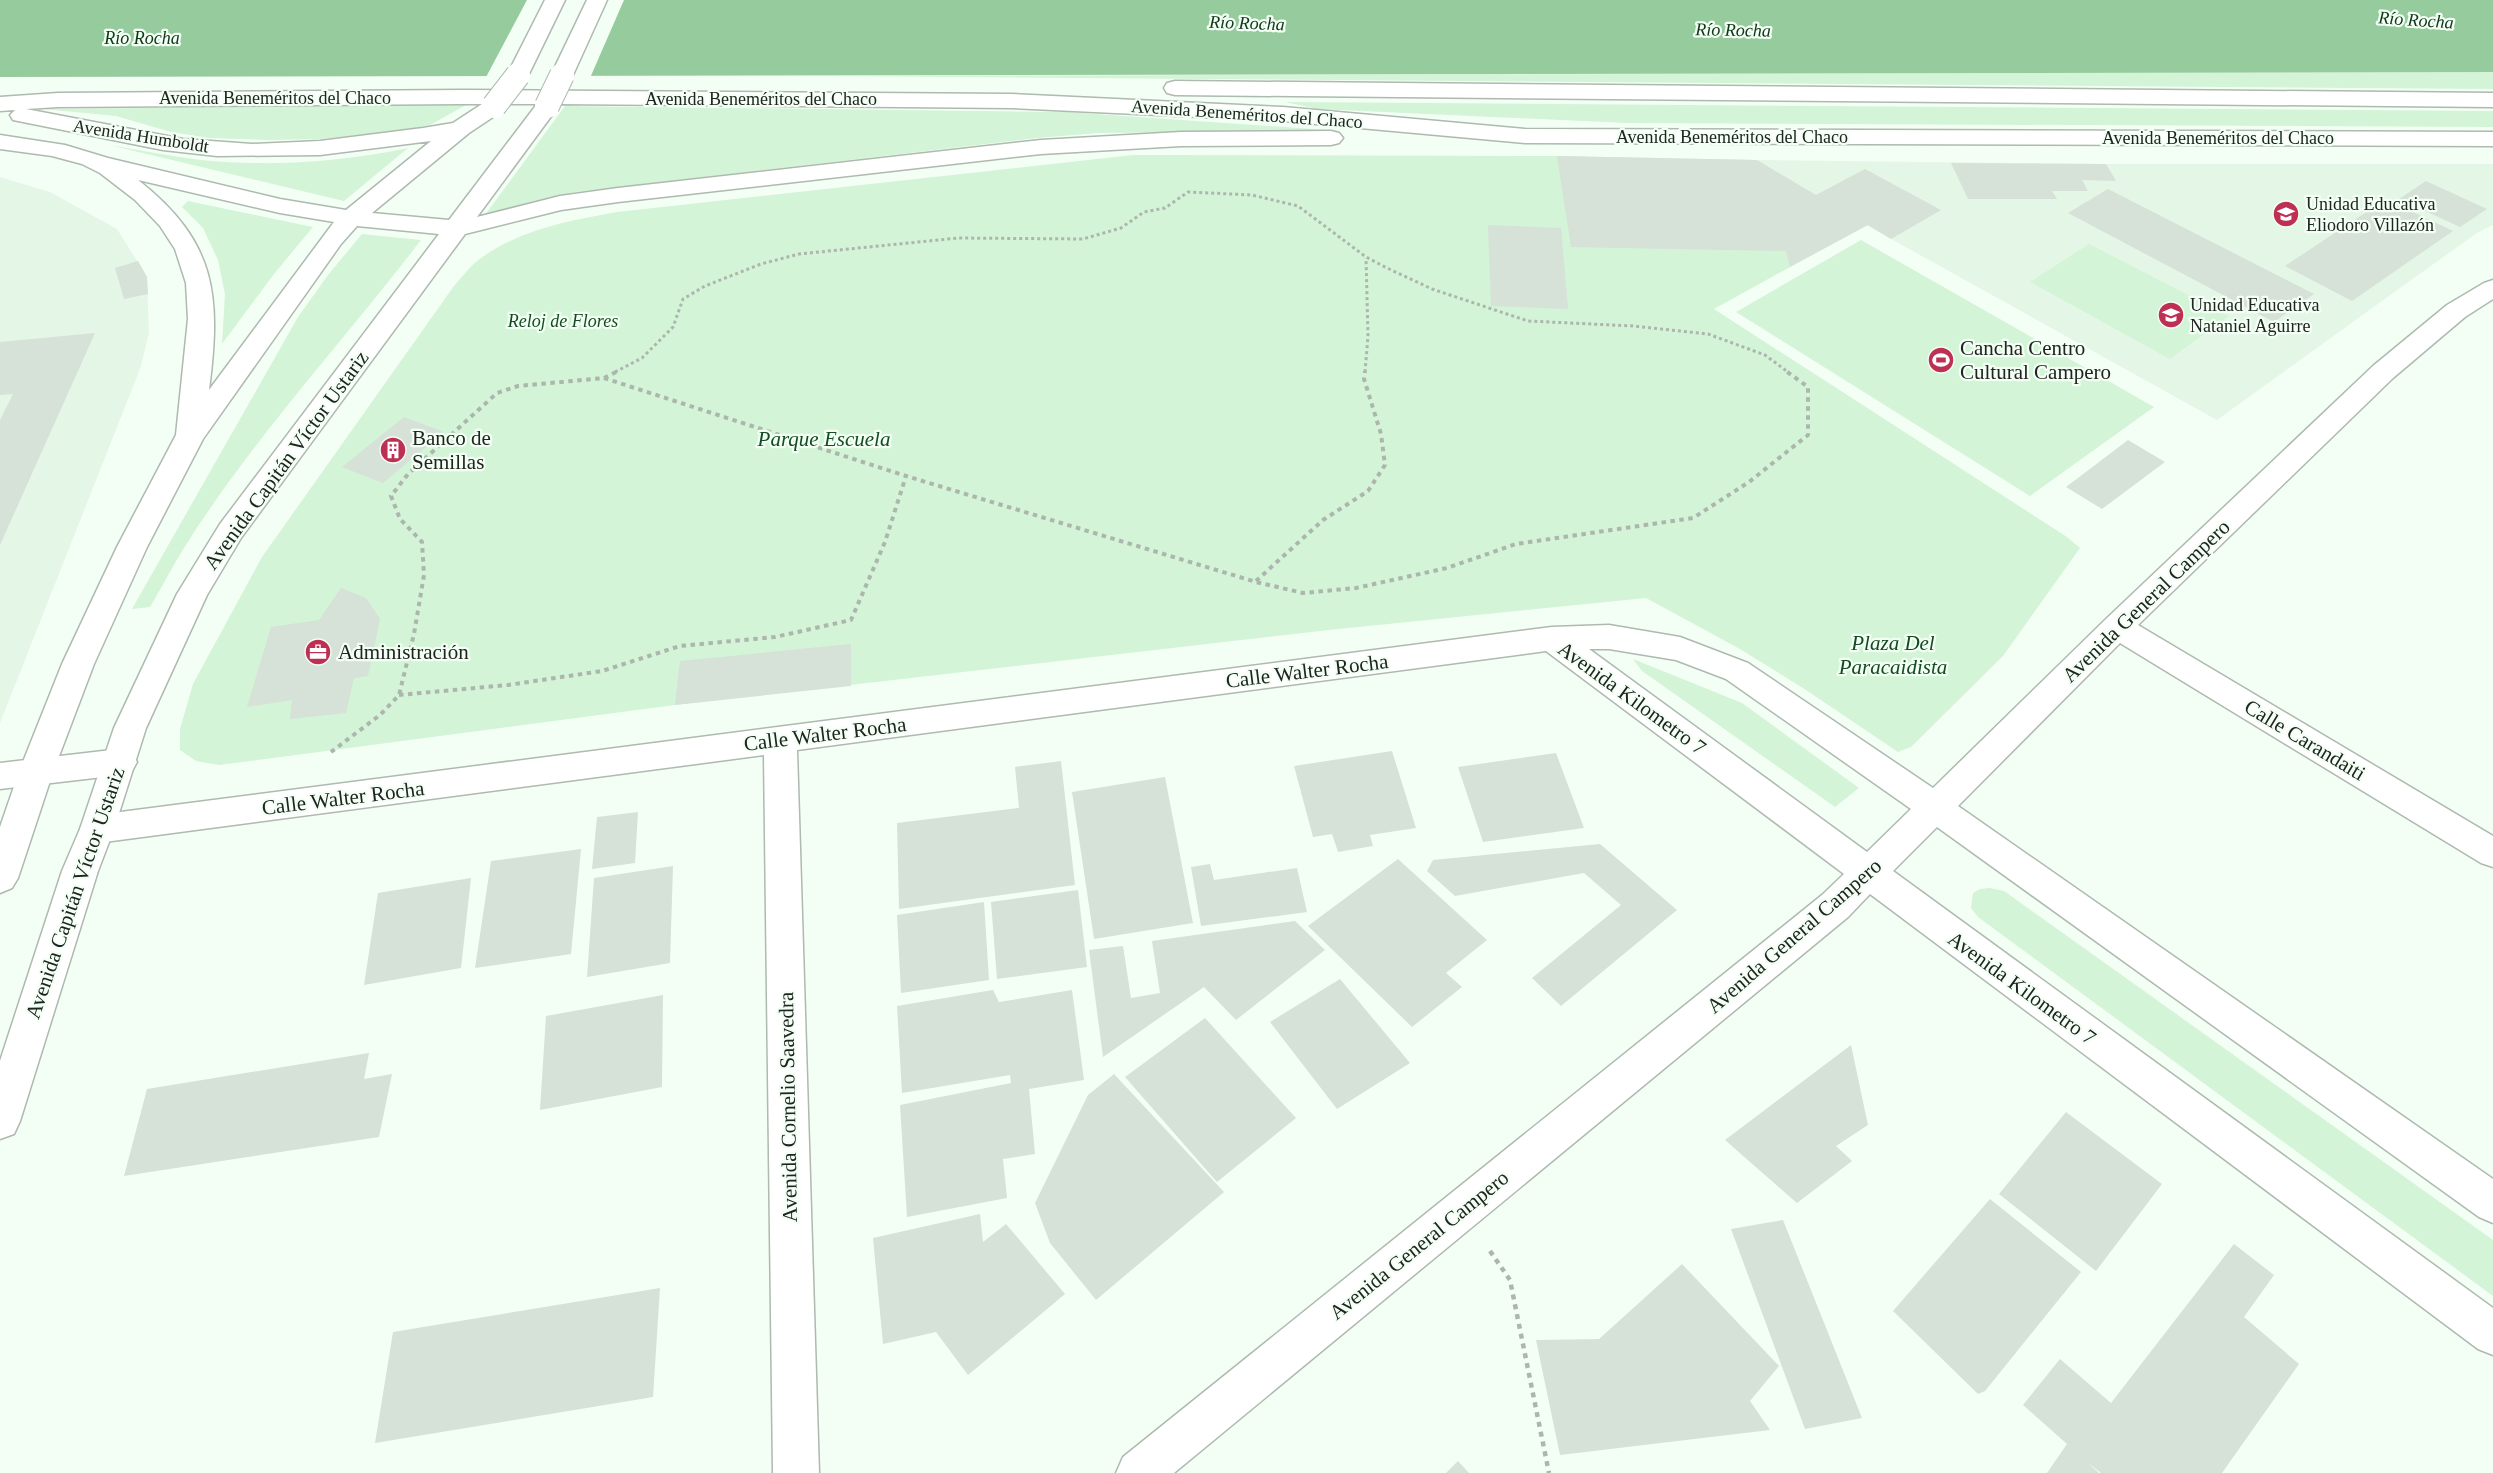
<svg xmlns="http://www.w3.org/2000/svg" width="2493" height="1473" font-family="'Times New Roman',serif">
	<rect width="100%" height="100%" fill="#f3fff4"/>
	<!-- built -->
	<path fill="#e4f6e6" d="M1756 160 2106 164H2493V225L2477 233 2400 288 2217 420 1866 225Z
		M0 177 50 192 117 229 147 277 149 333 140 369 0 723Z"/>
	<!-- green -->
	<path fill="#d3f4d6" d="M2493 72V89L829 76Z
		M1285 102 2493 111V127L1627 123 1318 109Z
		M466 105 430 125 400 131 320 139 268 140 209 138 171 132 116 116 43 109Z
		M565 106 1067 112 1341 131 1098 133 1037 138 576 192 533 201 485 215Z
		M109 145C140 150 170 156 201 160 268 167 342 162 408 148L344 201Z
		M1133 155 1557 156 1756 160 1866 225 1714 309 2067 537 2080 548 2003 656 1911 747 1898 752 1806 690 1740 649 1646 598 1329 630 675 705 219 765 196 761 180 750V729L193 684 262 557 454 286C461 278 468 269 476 262 516 230 568 221 617 212Z
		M188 201 313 227 274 274 222 344 225 294 218 260 203 228 182 207Z
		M362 234 421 240C343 342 253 438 184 548 172 567 162 587 150 607L132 609 298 317 328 275Z
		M1861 240 2154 407 2030 496 1736 312Z
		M2089 244 2229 316 2170 359 2030 282Z
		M1633 659 1742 703 1859 788 1835 807 1642 671Z
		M1990 888 2004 891 2493 1240V1296L1978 917 1971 908 1973 893 1980 889Z"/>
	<!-- water -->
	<path fill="#96cb9d" d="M0 0H2493V72L0 77Z"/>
	<!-- pier -->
	<path fill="#f3fff4" d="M527 0H624L590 78 485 79Z"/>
	<!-- building -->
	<path fill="#d6e1d7" d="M1557 156 1757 160 1816 195 1865 169 1941 210 1891 239 1868 225 1790 267 1786 251 1571 247Z
		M1951 163 2106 164 2116 181 2082 180 2088 191H2052L2057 199H1968Z
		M2426 181 2487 209 2460 227 2399 199Z
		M2108 189 2314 294 2274 322 2068 213Z
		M2386 199 2453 231 2352 301 2285 266Z
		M1488 225 1561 228 1568 309 1491 306Z
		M138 261 147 277 148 294 124 299 115 268Z
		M95 333 0 545V420L13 394 0 395V342Z
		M404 417 444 432 383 483 342 467Z
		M2128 440 2165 462 2102 509 2066 487Z
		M341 588 366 598 380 619 368 676 354 678 346 713 290 719 292 700 247 707 271 627 319 620Z
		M851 644V686L675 705 680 661Z
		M1392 751 1416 828 1370 835 1373 846 1338 852 1332 834 1313 837 1294 766Z
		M1556 753 1584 828 1483 842 1458 767Z
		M1061 761 1075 885 899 909 897 823 1019 808 1015 767Z
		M1165 777 1193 923 1094 939 1072 792Z
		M638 812 635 863 592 869 597 817Z
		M1600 844 1677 910 1561 1006 1532 978 1621 905 1584 873 1455 896 1427 871 1433 860Z
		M581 849 571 954 475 968 491 861Z
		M1398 859 1487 940 1446 973 1462 987 1412 1027 1308 926Z
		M1210 864 1214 880 1297 868 1307 912 1201 926 1191 867Z
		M673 866 670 963 587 977 594 878Z
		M471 878 461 968 364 985 378 893Z
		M1078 890 1087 967 997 979 991 902Z
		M984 902 989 980 901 993 897 915Z
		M1295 921 1325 950 1236 1020 1204 987 1103 1057 1089 950 1123 946 1131 998 1160 993 1152 941Z
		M1340 979 1410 1063 1337 1109 1270 1022Z
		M993 990 999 1002 1072 990 1084 1080 1029 1089 1035 1154 1003 1159 1007 1198 907 1217 900 1105 1011 1083 1010 1075 902 1093 897 1006Z
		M663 995 662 1087 540 1110 546 1016Z
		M1205 1018 1296 1118 1217 1182 1125 1077Z
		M1851 1045 1868 1125 1836 1146 1852 1161 1797 1203 1725 1140Z
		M369 1053 364 1079 392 1074 379 1137 124 1176 147 1089Z
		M1114 1074 1224 1192 1096 1300 1050 1243 1035 1203 1088 1095Z
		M2066 1112 2162 1184 2096 1271 1999 1194Z
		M1990 1199 2081 1272 1985 1391 1978 1394 1893 1311Z
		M980 1214 983 1242 1006 1224 1065 1294 968 1375 936 1332 883 1344 873 1238Z
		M1783 1220 1862 1418 1805 1429 1731 1229Z
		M2234 1244 2274 1275 2244 1317 2299 1364 2222 1473H2101L2088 1463 2099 1473H2047L2067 1444 2023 1405 2060 1359 2111 1403Z
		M1682 1264 1779 1366 1750 1401 1770 1430 1560 1455 1536 1340 1599 1339Z
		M660 1288 653 1397 375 1443 393 1332Z
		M1458 1461 1469 1473H1446Z"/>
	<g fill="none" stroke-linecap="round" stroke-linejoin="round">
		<defs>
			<path id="minor" d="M2493 280V299L2465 317 2393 378 2138 625 2493 836V867L2481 863 2120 643 1958 806 2493 1179V1223L2479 1217 1937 827 1893 871 2493 1308V1355L2478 1349 1870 894 1848 917 1174 1473H1116L1123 1457 1822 895 1844 874 1546 651 797 750 819 1473H773L764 755 97 843 85 839 80 829 85 819 97 815 1552 627 1609 625 1680 637 1748 663 1933 788 2106 619 2373 366 2447 305 2484 283ZM1589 649H1609L1676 660 1726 679 1911 809 1867 852Z
				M120 749 132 753 137 762 132 771 120 775 0 789V763Z"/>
			<path id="major" d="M545 0H565L526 80 518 82 510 80 507 75Z
				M587 0H607L573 75 570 80 562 82 554 80 551 75Z
				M1175 81 2493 93V107L1175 95 1167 93 1164 88 1167 83Z
				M464 90 1011 94 1283 107 1525 129 2493 132V146L1525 143 1283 121 1011 108 557 104 555 111 477 217 560 196 618 188 1041 140 1181 132 1331 131 1339 133 1343 138 1339 143 1331 145 1181 146 1041 154 618 202 561 210 465 234 241 538 207 595 146 728 114 829 98 871 20 1121 14 1134 0 1139V1061L62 871 80 829 114 728 177 594 220 524 439 234 357 226 341 244 203 439 147 547 94 664 53 772 18 878 12 888 0 893V827L19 772 62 664 117 547 176 435 188 319 186 283 175 249 160 226 135 200 100 173 82 164 52 156 0 149V135L65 145 108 158 280 199 346 210 431 141 320 155 217 156 163 150 13 120 10 115 15 110 0 111V97L58 93ZM464 104H482L453 123 423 128 320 141 252 144 183 139 26 109 58 107ZM504 104H537L449 220 372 213 469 133 502 111 505 106ZM138 180 280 213 334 222 209 390C221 296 217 242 138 180Z"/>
		</defs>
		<!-- minor casing -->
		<use href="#minor" stroke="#aeb9af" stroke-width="3"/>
		<!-- major casing -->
		<use href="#major" stroke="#aeb9af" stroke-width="3"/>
		<!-- path-far2 -->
		<path stroke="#adb6ae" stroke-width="3" stroke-dasharray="3 3" stroke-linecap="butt" d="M615 372 642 358 673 327 683 299 705 286 761 264 799 254 958 238 1083 239 1121 228 1144 212 1165 208 1188 192 1252 195 1298 206 1366 257 1387 268 1432 289 1528 321 1633 326 1708 334 1765 355 1788 372
			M1365 372 1368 336 1366 258"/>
		<!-- path-far1 -->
		<path stroke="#adb6ae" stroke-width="4" stroke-dasharray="4.5 4.5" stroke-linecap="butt" d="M604 378 906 476 1256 582 1303 593 1356 588 1447 568 1516 544 1693 518 1749 482 1808 435V387L1786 371
			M604 378 618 371
			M1256 581 1323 520 1368 491 1385 465 1381 434 1364 379 1365 371
			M399 695 508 685 602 671 680 646 775 637 851 620 885 542 906 476
			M331 752 380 715 399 695 414 634 424 575 422 542 400 519 391 496 408 474 497 393 518 386 604 378"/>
		<!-- path -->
		<path stroke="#adb6ae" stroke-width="4.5" stroke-dasharray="5 5" stroke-linecap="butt" d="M1490 1251 1510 1280 1549 1473"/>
		<!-- minor -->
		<use href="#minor" fill="#fff" fill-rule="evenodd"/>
		<!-- major -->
		<use href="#major" fill="#fff" fill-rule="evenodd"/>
		<defs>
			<path id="major-bridge" d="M494 106 518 75
				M547 106 562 75"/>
		</defs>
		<!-- major-bridge casing -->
		<use href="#major-bridge" stroke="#aeb9af" stroke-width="26" stroke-linecap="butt"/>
		<!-- major-bridge -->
		<use href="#major-bridge" stroke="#fff" stroke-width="24"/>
	</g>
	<!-- icons -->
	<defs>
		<symbol id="school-disc" viewBox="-11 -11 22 22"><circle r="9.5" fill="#be2f54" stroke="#f3fff4"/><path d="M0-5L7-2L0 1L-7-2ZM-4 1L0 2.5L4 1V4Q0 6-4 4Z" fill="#fff"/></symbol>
		<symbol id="stadium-disc" viewBox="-11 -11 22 22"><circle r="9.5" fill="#be2f54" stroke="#f3fff4"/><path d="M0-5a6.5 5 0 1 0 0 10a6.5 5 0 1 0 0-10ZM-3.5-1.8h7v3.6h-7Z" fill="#fff"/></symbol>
		<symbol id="building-disc" viewBox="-11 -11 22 22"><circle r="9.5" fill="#be2f54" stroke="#f3fff4"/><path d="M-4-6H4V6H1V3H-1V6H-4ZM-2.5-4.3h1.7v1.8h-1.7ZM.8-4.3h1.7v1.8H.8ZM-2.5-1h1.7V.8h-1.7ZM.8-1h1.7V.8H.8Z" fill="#fff"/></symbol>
		<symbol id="office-disc" viewBox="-11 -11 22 22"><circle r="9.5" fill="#be2f54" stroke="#f3fff4"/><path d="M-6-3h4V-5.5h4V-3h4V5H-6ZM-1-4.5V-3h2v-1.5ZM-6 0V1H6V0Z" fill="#fff"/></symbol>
	</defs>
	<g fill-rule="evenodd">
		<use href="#school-disc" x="2271" y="199" width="30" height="30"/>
		<use href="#school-disc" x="2156" y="300" width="30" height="30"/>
		<use href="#stadium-disc" x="1926" y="345" width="30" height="30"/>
		<use href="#building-disc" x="378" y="435" width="30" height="30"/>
		<use href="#office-disc" x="303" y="637" width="30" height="30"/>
	</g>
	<g text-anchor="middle" stroke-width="4.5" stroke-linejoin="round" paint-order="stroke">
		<!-- far-water labels -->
		<g font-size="18" font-style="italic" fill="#0f3618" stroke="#f3fff4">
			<text transform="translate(2416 20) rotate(4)" y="6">Río Rocha</text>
			<text transform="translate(1247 23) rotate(2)" y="6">Río Rocha</text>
			<text transform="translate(1733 30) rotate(1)" y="6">Río Rocha</text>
			<text x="142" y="44">Río Rocha</text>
		</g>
		<!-- far-street labels -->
		<g font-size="18" fill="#202420" stroke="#f3fff4">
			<text x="275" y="104">Avenida Beneméritos del Chaco</text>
			<text x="761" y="105">Avenida Beneméritos del Chaco</text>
			<text transform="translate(1247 114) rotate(4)" y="6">Avenida Beneméritos del Chaco</text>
			<text transform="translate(141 136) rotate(9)" y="6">Avenida Humboldt</text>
			<text x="1732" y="143">Avenida Beneméritos del Chaco</text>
			<text x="2218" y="144">Avenida Beneméritos del Chaco</text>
		</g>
		<!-- far-poi labels -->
		<g font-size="18" fill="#202420" stroke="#f3fff4" text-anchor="start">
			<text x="2306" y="210">Unidad Educativa<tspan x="2306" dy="21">Eliodoro Villazón</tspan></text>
			<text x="2190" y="311">Unidad Educativa<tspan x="2190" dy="21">Nataniel Aguirre</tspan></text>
		</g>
		<!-- far-park labels -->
		<g font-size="18" font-style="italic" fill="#134c22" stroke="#f3fff4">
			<text x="563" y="327">Reloj de Flores</text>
		</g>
		<!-- poi labels -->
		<g font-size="21" fill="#202420" stroke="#f3fff4" text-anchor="start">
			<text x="1960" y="355">Cancha Centro<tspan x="1960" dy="24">Cultural Campero</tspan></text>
			<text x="412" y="445">Banco de<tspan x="412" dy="24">Semillas</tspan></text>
			<text x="338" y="659">Administración</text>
		</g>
		<!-- park labels -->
		<g font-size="21" font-style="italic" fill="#134c22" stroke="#f3fff4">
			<text x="824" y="446">Parque Escuela</text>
			<text x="1893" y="650">Plaza Del<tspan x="1893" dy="24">Paracaidista</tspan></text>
		</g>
		<!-- street labels -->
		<g font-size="21" fill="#202420" stroke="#f3fff4">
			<text transform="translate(286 460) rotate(-54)" y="7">Avenida Capitán Víctor Ustariz</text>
			<text transform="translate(2146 601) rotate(-44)" y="7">Avenida General Campero</text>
			<text transform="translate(1307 671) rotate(-7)" y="7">Calle Walter Rocha</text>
			<text transform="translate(1632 698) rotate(36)" y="7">Avenida Kilometro 7</text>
			<text transform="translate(825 734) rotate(-7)" y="7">Calle Walter Rocha</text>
			<text transform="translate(2305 740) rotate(31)" y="7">Calle Carandaiti</text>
			<text transform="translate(343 798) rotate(-7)" y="7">Calle Walter Rocha</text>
			<text transform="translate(75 893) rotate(-71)" y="7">Avenida Capitán Víctor Ustariz</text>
			<text transform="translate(1794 936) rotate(-41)" y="7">Avenida General Campero</text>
			<text transform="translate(2022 988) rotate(36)" y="7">Avenida Kilometro 7</text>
			<text transform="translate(788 1107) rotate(-91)" y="7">Avenida Cornelio Saavedra</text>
			<text transform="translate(1419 1245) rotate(-39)" y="7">Avenida General Campero</text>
		</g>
	</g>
</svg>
